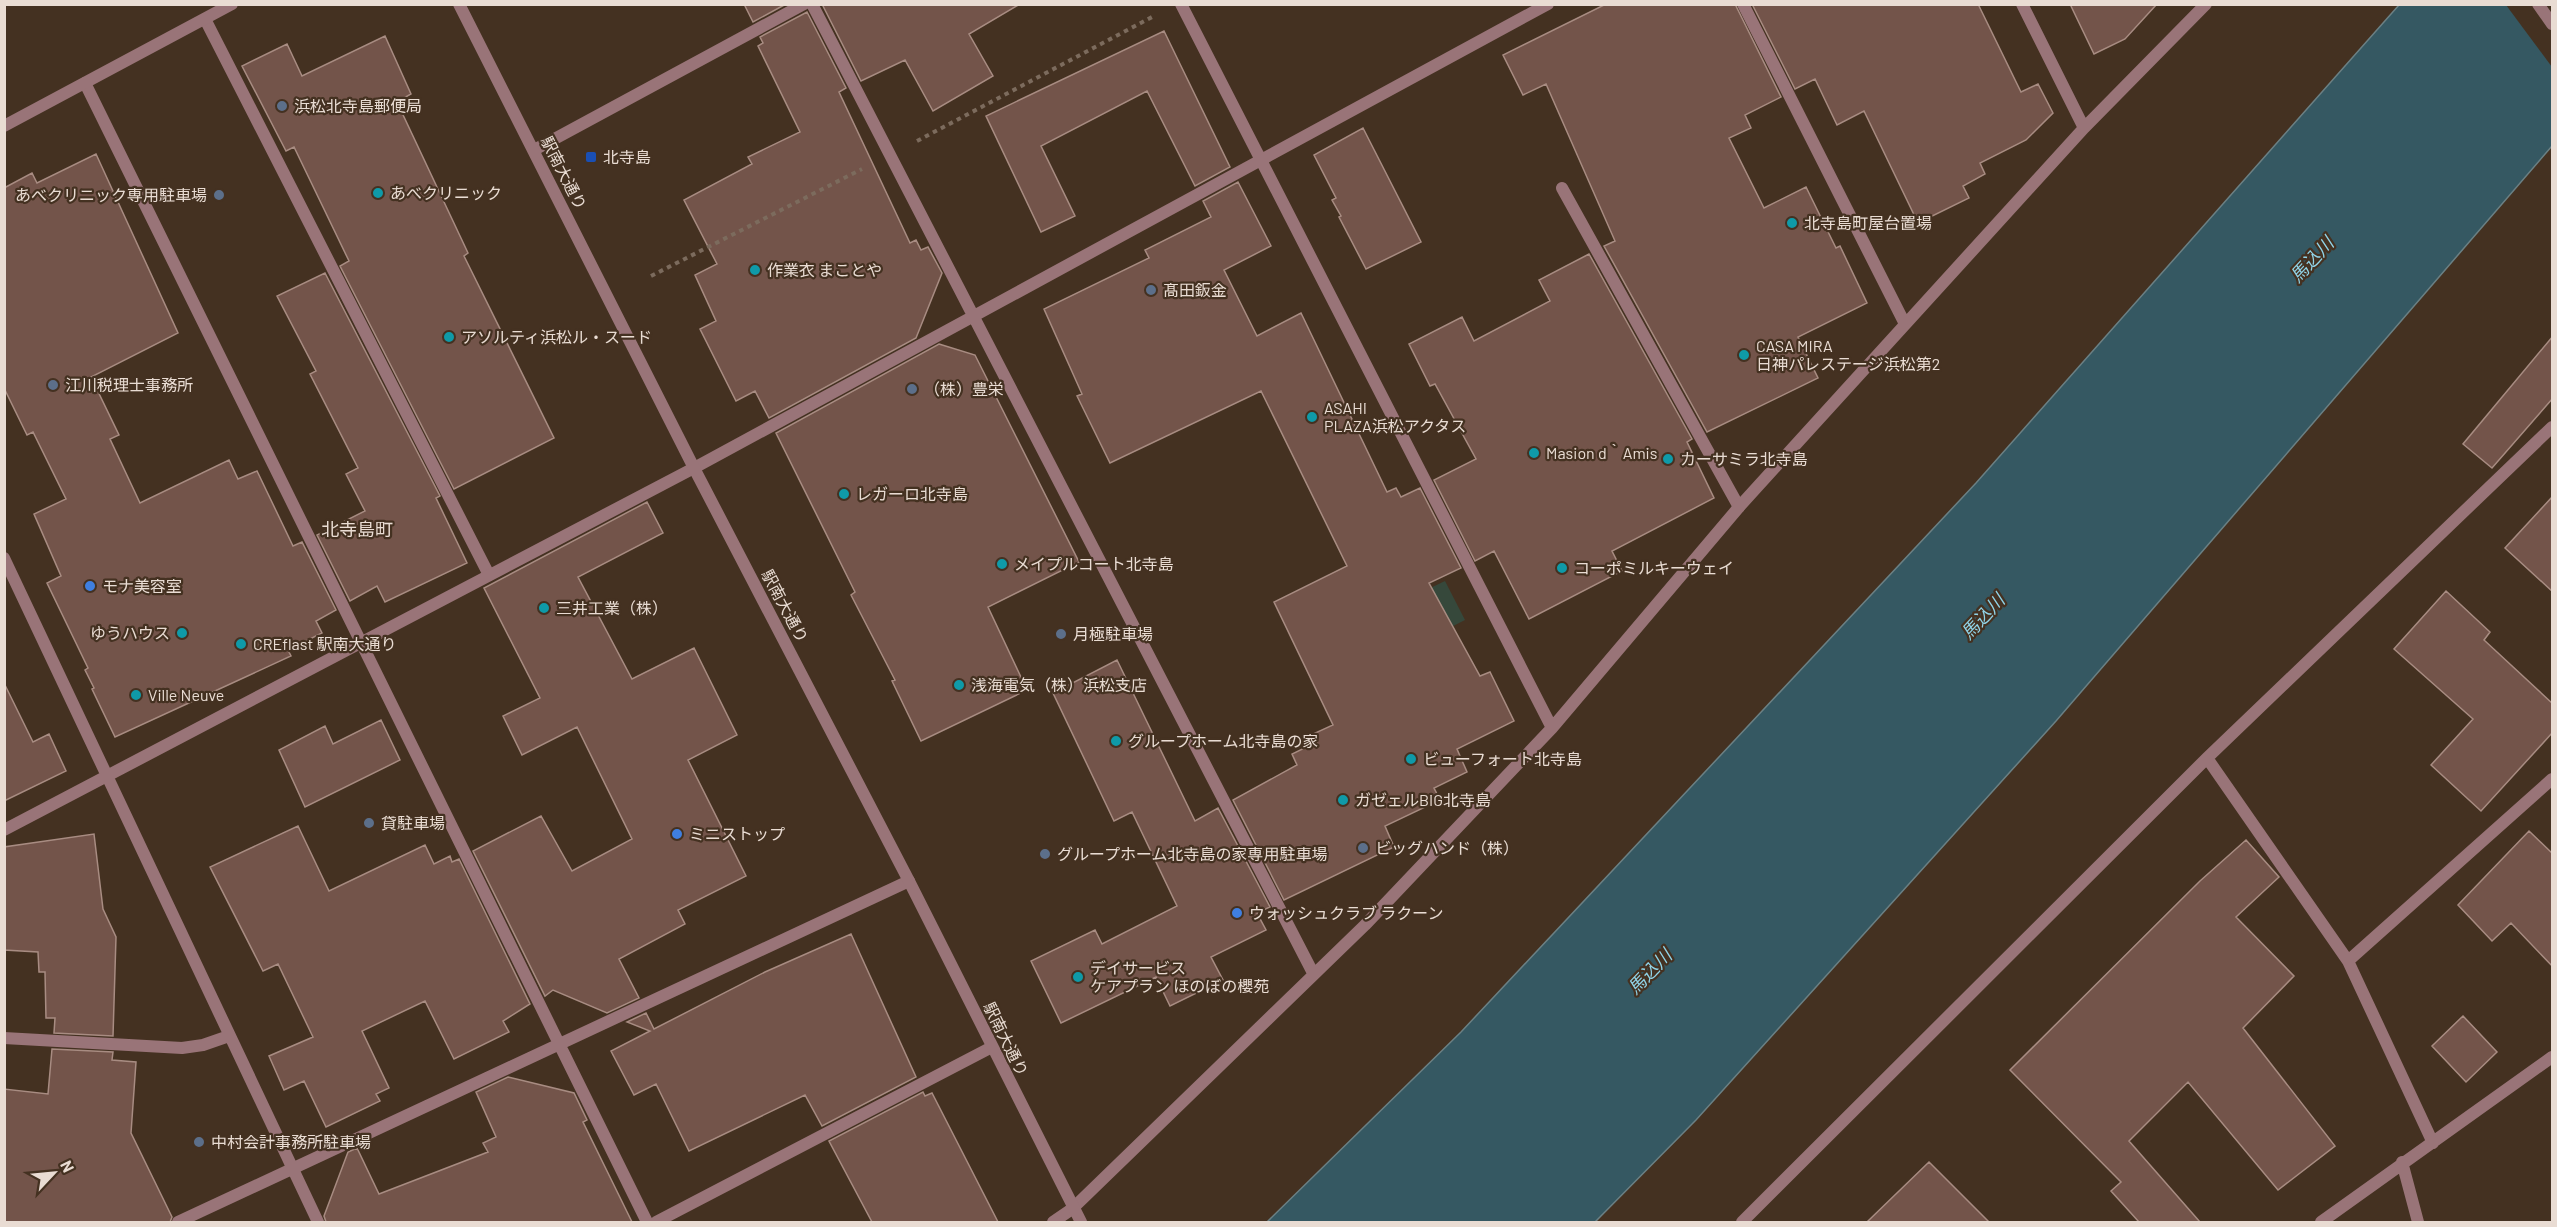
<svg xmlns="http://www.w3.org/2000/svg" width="2557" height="1227" font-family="Barlow,'Noto Sans JP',sans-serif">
	<rect width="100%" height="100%" fill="#443121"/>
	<!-- green -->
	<path fill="#36483b" d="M1445 581 1465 620 1400 653 1380 612Z"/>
	<!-- water -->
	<path fill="#355862" stroke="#6b8084" stroke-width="1.5" d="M2399 5H2552V146L2056 721 1696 1120 1595 1222H1267L1461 1032 1976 483Z"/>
	<!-- pier -->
	<path fill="#443121" d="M2506 5H2552V67Z"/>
	<!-- building -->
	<path fill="#73544a" stroke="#a88c82" stroke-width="1.5" d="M744 4H786L753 22Z
		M822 4H1020L969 34 993 76 933 111 905 60 861 81Z
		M1606 4H1735L1781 97 1745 115 1751 128 1729 138 1764 208 1806 187 1836 248 1840 246 1867 303 1798 337 1818 378 1707 432 1604 246 1615 241 1546 84 1523 95 1503 55Z
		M1752 4H1978L2021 92 2038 84 2053 113 2026 140 1980 163 1985 174 1963 186 1969 198 1918 223 1864 111 1837 125 1815 79 1795 89Z
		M2070 4H2157L2125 39 2094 54Z
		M807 12 846 88 839 92 910 243 916 240 921 250 928 247 942 273 916 338 769 418 755 391 736 401 700 329 716 321 695 275 717 264 684 200 752 164 748 157 800 132 758 46 763 43 760 37Z
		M1164 31 1230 167 1195 186 1147 91 1041 146 1075 216 1041 232 986 116Z
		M385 36 411 94 397 102 468 253 464 256 554 438 454 489 340 266 349 261 294 147 286 151 242 66 287 44 302 76Z
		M1363 128 1421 242 1366 269 1339 217 1341 216 1332 200 1336 198 1314 155Z
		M96 154 178 333 91 377 119 435 110 439 140 503 229 460 238 479 257 471 293 546 302 542 336 610 316 621 322 633 288 650 291 656 115 737 92 689 94 688 85 670 88 668 47 583 61 576 34 514 66 499 33 432 27 435 4 388V188L32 173 37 183Z
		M1238 182 1271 246 1224 270 1257 336 1301 313 1387 492 1396 488 1401 497 1420 488 1461 568 1429 583 1480 676 1490 672 1514 721 1457 749 1467 772 1434 788 1440 800 1385 826 1394 847 1284 900 1233 800 1297 765 1292 754 1317 742 1313 734 1333 725 1274 602 1347 566 1261 391 1110 463 1077 396 1082 394 1044 309 1149 258 1145 250 1211 217 1203 201Z
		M1589 254 1692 439 1687 442 1714 498 1612 551 1622 571 1529 619 1494 551 1475 561 1434 480 1476 459 1435 384 1430 386 1409 344 1462 317 1474 341 1550 301 1539 280Z
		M325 273 440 496 436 498 467 563 385 602 377 586 350 601 317 535 365 511 346 474 358 468 310 374 316 371 277 296Z
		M2553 336V398L2492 468 2463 444Z
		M939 344 975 355 1079 562 988 607 1027 690 921 741 892 681 895 680 851 595 855 592 776 433Z
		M2553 496V592L2505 548Z
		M647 502 663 533 578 577 632 679 694 648 737 735 688 760 746 876 678 910 685 924 619 959 639 998 607 1013 553 990 545 996 473 851 541 816 572 871 632 839 577 727 522 755 503 716 540 698 484 588Z
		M2446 591 2490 632 2484 640 2553 704V732L2481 811 2431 765 2473 719 2394 649Z
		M1117 660 1195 821 1218 808 1270 907 1257 913 1266 930 1211 957 1223 980 1170 1006 1156 977 1061 1023 1031 961 1095 930 1102 944 1177 906 1132 812 1114 821 1053 693Z
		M4 683 33 742 49 734 66 771 4 801Z
		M381 720 400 760 305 807 279 750 325 726 333 744Z
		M298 826 329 891 425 845 434 864 450 856 452 862 459 859 530 1004 503 1021 509 1032 454 1059 425 1001 362 1031 389 1088 376 1094 380 1101 326 1127 304 1081 284 1090 269 1056 313 1037 278 964 263 971 210 867Z
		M2529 831 2553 854V967L2511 923 2492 941 2458 905Z
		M94 834 103 909 116 937 113 1036 54 1033 55 1018H46L45 972H39L38 952 4 950V847Z
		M2246 840 2279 877 2236 917 2294 976 2243 1028 2335 1146 2278 1190 2188 1082 2129 1141 2200 1222H2139L2111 1191 2121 1182 2010 1070 2200 881Z
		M851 934 916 1077 822 1126 805 1095 689 1151 656 1084 634 1095 611 1051 650 1031 627 1022 646 1013 654 1029 765 972Z
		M2463 1016 2497 1052 2466 1082 2432 1046Z
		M52 1049 113 1052 112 1060 136 1062 131 1133 172 1217 170 1222H4V1089L48 1094Z
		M508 1077 574 1093 587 1120 583 1122 632 1222H326L324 1216 348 1152 357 1148 379 1194 488 1152 483 1143 496 1137 476 1092Z
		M923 1092 925 1096 932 1093 998 1222H872L829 1141Z
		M1929 1162 1989 1222H1867Z"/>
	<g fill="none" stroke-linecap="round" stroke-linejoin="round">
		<!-- path -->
		<path stroke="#7c6b5d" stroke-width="4" stroke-dasharray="4.5 4.5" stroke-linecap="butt" d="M917 141 1154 16
			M651 276 862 169"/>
		<!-- service -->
		<path stroke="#997478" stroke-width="12" d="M205 19 489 575
			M1562 188 1739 507"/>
		<!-- minor -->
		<path stroke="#997478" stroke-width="12" d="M812 4 1313 973
			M1181 4 1552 728
			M1743 4 1905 324
			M2022 4 2084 128
			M2538 4 2552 24
			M85 83 647 1222
			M534 150 804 4
			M4 558 318 1222
			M2207 758 2348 961 2433 1143
			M4 830 694 468 1548 4
			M2348 961 2552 779
			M4 1038 182 1048 203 1045 229 1036
			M2402 1162 2418 1222
			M178 1222 909 881
			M656 1222 992 1047
			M1053 1222 1072 1209 1365 925 1552 728 1739 507 2084 128 2206 4
			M1742 1222 2207 758 2552 427
			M2321 1222 2552 1057"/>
		<!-- tertiary -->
		<path stroke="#997478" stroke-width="12" d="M459 4 694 468 909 881 1081 1222
			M4 126 232 4"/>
	</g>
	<!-- markers -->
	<g fill="#5c6f8a" stroke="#443121" stroke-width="2">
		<circle cx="282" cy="106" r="6"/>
		<circle cx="219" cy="195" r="6"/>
		<circle cx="1151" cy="290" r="6"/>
		<circle cx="53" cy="385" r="6"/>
		<circle cx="912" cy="389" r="6"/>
		<circle cx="1061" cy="634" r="6"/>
		<circle cx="369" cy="823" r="6"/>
		<circle cx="1363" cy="848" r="6"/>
		<circle cx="1045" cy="854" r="6"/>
		<circle cx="199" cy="1142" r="6"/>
	</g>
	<rect fill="#1a4fb4" stroke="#443121" stroke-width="2" x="585" y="151" width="12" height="12" rx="3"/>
	<g fill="#0f9aa8" stroke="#443121" stroke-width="2">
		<circle cx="378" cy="193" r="6"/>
		<circle cx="1792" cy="223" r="6"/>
		<circle cx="755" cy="270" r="6"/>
		<circle cx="449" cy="337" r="6"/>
		<circle cx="1744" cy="355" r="6"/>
		<circle cx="1312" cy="417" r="6"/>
		<circle cx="1534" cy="453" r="6"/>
		<circle cx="1668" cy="459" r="6"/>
		<circle cx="844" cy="494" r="6"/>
		<circle cx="1002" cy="564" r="6"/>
		<circle cx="1562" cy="568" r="6"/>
		<circle cx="544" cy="608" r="6"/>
		<circle cx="182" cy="633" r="6"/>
		<circle cx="241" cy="644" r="6"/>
		<circle cx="959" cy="685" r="6"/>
		<circle cx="136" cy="695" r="6"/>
		<circle cx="1116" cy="741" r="6"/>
		<circle cx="1411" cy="759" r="6"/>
		<circle cx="1343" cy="800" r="6"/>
		<circle cx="1078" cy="977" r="6"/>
	</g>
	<g fill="#3f7fe0" stroke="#443121" stroke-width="2">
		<circle cx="90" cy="586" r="6"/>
		<circle cx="677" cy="834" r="6"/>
		<circle cx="1237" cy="913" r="6"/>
	</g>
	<g text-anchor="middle" stroke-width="4.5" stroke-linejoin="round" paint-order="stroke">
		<!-- poi labels -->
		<g font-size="16" fill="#e9dcd3" stroke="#443121" text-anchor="start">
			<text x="294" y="112">浜松北寺島郵便局</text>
			<text x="603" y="163">北寺島</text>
			<text x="390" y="199">あべクリニック</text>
			<text x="207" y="201" text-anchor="end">あべクリニック専用駐車場</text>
			<text x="1804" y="229">北寺島町屋台置場</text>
			<text x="767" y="276">作業衣 まことや</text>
			<text x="1163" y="296">髙田鈑金</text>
			<text x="461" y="343">アソルティ浜松ル・スード</text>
			<text x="1756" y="352">CASA MIRA<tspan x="1756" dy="18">日神パレステージ浜松第2</tspan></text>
			<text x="65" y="391">江川税理士事務所</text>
			<text x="924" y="395">（株）豊栄</text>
			<text x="1324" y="414">ASAHI<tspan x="1324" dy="18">PLAZA浜松アクタス</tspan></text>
			<text x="1546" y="459">Masion d｀Amis</text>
			<text x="1680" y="465">カーサミラ北寺島</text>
			<text x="856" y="500">レガーロ北寺島</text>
			<text x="1014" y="570">メイプルコート北寺島</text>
			<text x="1574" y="574">コーポミルキーウェイ</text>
			<text x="102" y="592">モナ美容室</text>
			<text x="556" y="614">三井工業（株）</text>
			<text x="170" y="639" text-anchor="end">ゆうハウス</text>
			<text x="1073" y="640">月極駐車場</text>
			<text x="253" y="650">CREflast 駅南大通り</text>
			<text x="971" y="691">浅海電気（株）浜松支店</text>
			<text x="148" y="701">Ville Neuve</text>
			<text x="1128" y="747">グループホーム北寺島の家</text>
			<text x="1423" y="765">ビューフォート北寺島</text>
			<text x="1355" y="806">ガゼェルBIG北寺島</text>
			<text x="381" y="829">貸駐車場</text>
			<text x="689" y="840">ミニストップ</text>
			<text x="1375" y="854">ビッグハンド（株）</text>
			<text x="1057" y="860">グループホーム北寺島の家専用駐車場</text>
			<text x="1249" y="919">ウォッシュクラブ ラクーン</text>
			<text x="1090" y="974">デイサービス<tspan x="1090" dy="18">ケアプラン ほのぼの櫻苑</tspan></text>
			<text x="211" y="1148">中村会計事務所駐車場</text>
		</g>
		<!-- street labels -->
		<g font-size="16" fill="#e9dcd3" stroke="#443121">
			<text transform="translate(564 173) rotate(63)" y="6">駅南大通り</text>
			<text transform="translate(785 606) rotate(62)" y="6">駅南大通り</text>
			<text transform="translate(1006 1039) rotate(64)" y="6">駅南大通り</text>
		</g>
		<!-- water labels -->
		<g font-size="18" font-style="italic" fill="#90d4e8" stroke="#443121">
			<text transform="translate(2312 260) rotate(-47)" y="6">馬込川</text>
			<text transform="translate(1983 617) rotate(-47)" y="6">馬込川</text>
			<text transform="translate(1650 972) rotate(-46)" y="6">馬込川</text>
		</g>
		<!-- neighbourhood labels -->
		<g font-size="18" fill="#e9dcd3" stroke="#443121">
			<text x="357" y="536">北寺島町</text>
		</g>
	</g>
	<!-- border -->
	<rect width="2557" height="1227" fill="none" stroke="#e9dcd3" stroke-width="12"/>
	<!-- north arrow -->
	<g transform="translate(54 1173) rotate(64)" stroke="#443121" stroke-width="4.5" paint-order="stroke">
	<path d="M0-4.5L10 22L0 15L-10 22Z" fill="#e9dcd3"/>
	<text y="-9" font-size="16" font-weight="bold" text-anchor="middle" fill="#e9dcd3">N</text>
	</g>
</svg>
